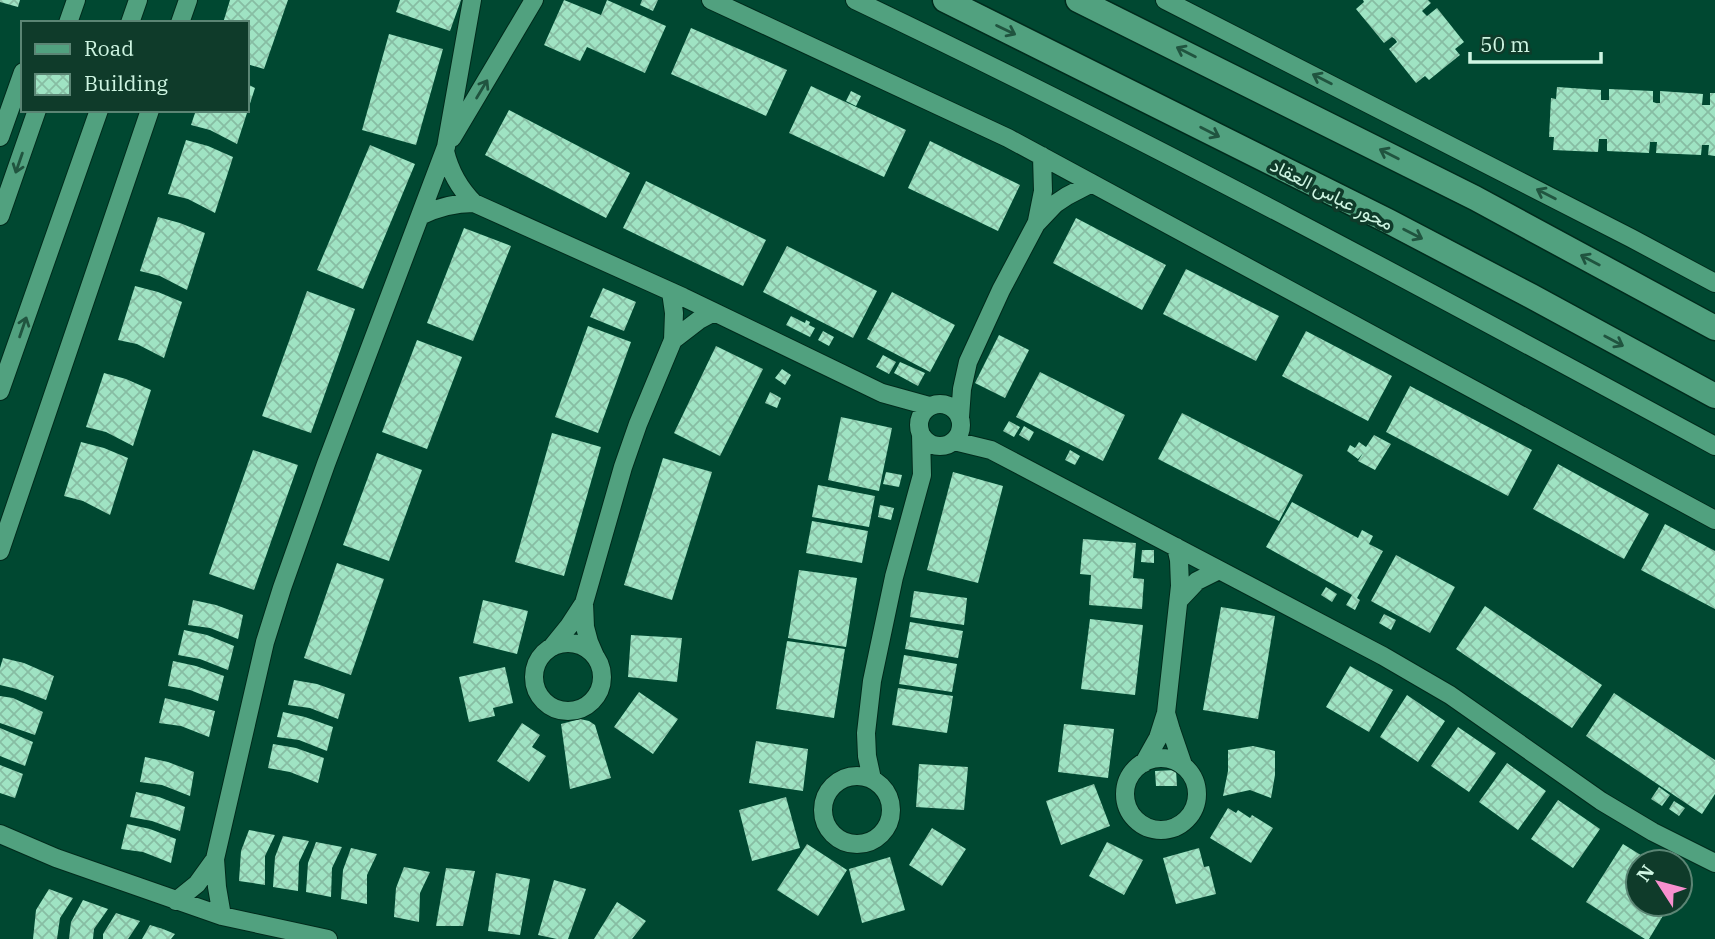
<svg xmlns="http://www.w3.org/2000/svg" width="1715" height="939" font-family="'IBM Plex Serif',Vazirmatn,serif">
	<defs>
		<pattern id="building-cross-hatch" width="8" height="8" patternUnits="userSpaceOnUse" patternTransform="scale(1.75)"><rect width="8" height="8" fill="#9fe3c3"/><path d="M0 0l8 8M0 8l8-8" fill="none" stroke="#87bda3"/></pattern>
	</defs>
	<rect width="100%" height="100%" fill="#004831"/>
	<!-- building -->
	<path fill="url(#building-cross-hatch)" d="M0 0H20L18 7 0 2Z
		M230 0H288L264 69 247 64V23H223Z
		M400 0H461L450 31 396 12Z
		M564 0 601 15 607 0 666 26 645 73 587 47 580 61 544 45Z
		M642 0H658L653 11 640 5Z
		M1363 0H1428L1431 3 1422 11 1427 16 1437 8 1464 42 1455 49 1460 55 1429 80 1425 76 1416 83 1389 49 1397 42 1395 39 1392 37 1384 43 1356 9 1364 2Z
		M691 28 787 70 766 116 671 74Z
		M389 34 443 49 416 145 362 130Z
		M247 84 255 88 237 144 210 130 191 125 196 110H247Z
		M811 86 906 130 884 177 789 133Z
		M1557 87 1601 90V100H1609V89L1653 91V102L1656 103H1660V91L1703 94 1702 105H1710V93H1715V156L1708 155 1709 145H1702L1701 155 1656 153 1657 142H1650L1649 153 1607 151V139H1599L1598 152 1553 150 1554 137H1549L1551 98 1556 99Z
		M851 91 861 96 856 106 846 101Z
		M509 110 630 173 606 218 485 155Z
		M186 140 208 146 233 157 215 213 188 199 168 194Z
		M930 141 1020 185 998 231 908 188Z
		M370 145 415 164 363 289 317 270Z
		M646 181 766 240 743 286 623 228Z
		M158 217 180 223 205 233 187 290 160 276 140 271Z
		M1076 218 1166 265 1142 310 1053 263Z
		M464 228 511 246 473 341 427 323Z
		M787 246 877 291 853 338 763 292Z
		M1186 269 1279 316 1256 361 1163 314Z
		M135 286 158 292 182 302 164 358 137 344 118 340Z
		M603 288 636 302 624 331 590 317Z
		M307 291 355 309 311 433 262 416Z
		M892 292 955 325 930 372 867 339Z
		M791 316 805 323 806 320 810 322 809 325 815 328 810 337 786 325Z
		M588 326 631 342 598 433 555 417Z
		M823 331 834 337 829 346 818 340Z
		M1306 331 1392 376 1368 421 1282 376Z
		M999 335 1029 350 1005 398 975 383Z
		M417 340 462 357 427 449 382 432Z
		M716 346 763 369 720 456 674 433Z
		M883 355 896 362 889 374 876 367Z
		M900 362 925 373 918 386 894 373Z
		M782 369 791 375 785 385 775 378Z
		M1040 372 1125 415 1103 461 1016 417Z
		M104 373 126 379 151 390 133 446 106 432 86 427Z
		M1410 386 1532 450 1508 496 1386 432Z
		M770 392 781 398 777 408 765 403Z
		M1182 413 1303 475 1279 521 1158 459Z
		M841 417 892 428 879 491 828 480Z
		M1009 421 1020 427 1014 437 1003 431Z
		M1024 426 1034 432 1029 441 1019 435Z
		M552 433 601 447 564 576 515 562Z
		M1374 435 1391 444 1375 470 1358 461 1363 453 1358 459 1347 451 1350 445 1355 448 1359 442 1366 447Z
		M81 442 104 448 128 458 110 515 83 501 64 496Z
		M253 450 298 465 254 590 209 574Z
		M1070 450 1080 456 1075 465 1065 460Z
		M377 453 422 470 389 561 343 545Z
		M663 458 712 472 672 600 624 585Z
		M1558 464 1649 514 1624 559 1533 509Z
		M886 472 902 475 899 487 883 484Z
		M953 472 1003 486 978 583 927 570Z
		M818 485 875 496 869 527 812 517Z
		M1292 502 1358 538 1362 530 1373 536 1369 544 1383 551 1357 598 1360 600 1355 610 1346 605 1352 595 1266 547Z
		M880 505 894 508 891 520 878 517Z
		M812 521 868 531 862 563 806 553Z
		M1665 524 1715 551V609L1641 570Z
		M1083 539 1136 543 1133 578 1144 579 1142 609 1089 605 1091 575 1080 574Z
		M1142 550H1154V563L1141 562Z
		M1396 555 1455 587 1430 633 1371 601Z
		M337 563 384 579 351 675 304 658Z
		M799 570 857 578 846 647 788 638Z
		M1326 587 1337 594 1332 602 1321 595Z
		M914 591 967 598 964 625 910 617Z
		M193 600 216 605 243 615 238 639 210 628 188 625Z
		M483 600 528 611 517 654 473 643Z
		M1485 606 1602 685 1572 728 1456 649Z
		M1221 607 1275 616 1258 719 1203 710Z
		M1384 614 1396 620 1391 630 1379 623Z
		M1090 619 1143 625 1135 695 1081 689Z
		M910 622 963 631 958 658 905 649Z
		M184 630 207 635 234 646 228 670 200 659 178 655Z
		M631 635 682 638 677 682 628 677Z
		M787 641 845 649 834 718 776 709Z
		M904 655 957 664 952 692 899 684Z
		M3 658 24 663 54 676 46 700 17 689 0 685V668Z
		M173 661 196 666 224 676 218 701 190 690 168 686Z
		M1350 666 1393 690 1369 732 1326 707Z
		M505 667 513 703 493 708 495 716 469 722 459 677Z
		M294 680 317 684 345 694 338 719 310 708 288 705Z
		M898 688 953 696 947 733 892 725Z
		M639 692 678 719 653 754 614 727Z
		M1614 693 1715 760V794L1702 814 1586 736Z
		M1407 695 1445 721 1418 762 1380 737Z
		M0 696 13 698 43 712 35 735 0 723Z
		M165 698 215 711 209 737 181 726 159 723Z
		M283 712 305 717 333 727 327 751 299 740 277 737Z
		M580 719 589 721 595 725 611 778 570 789 561 724Z
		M522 723 540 735 532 747 546 756 529 782 497 761Z
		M1064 724 1114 729 1108 778 1058 772Z
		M1458 727 1496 753 1469 792 1431 766Z
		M0 728 33 742 25 766 0 756Z
		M756 741 808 749 803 791 749 783Z
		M273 744 296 748 324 758 318 783 290 772 268 768Z
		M1253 746 1275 751V775L1271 798 1250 790 1223 796 1228 771V750Z
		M145 757 168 762 194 772 190 796 162 785 140 782Z
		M1507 763 1546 791 1518 830 1479 802Z
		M919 764 968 767 964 810 916 807Z
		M0 765 23 774 15 798 0 793Z
		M1176 770 1177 786H1156L1155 771Z
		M1094 784 1110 826 1061 845 1046 801Z
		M1659 787 1670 795 1662 806 1651 799Z
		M136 792 159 797 185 807 180 831 152 821 130 817Z
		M786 797 800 848 752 861 739 810Z
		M1558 800 1600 829 1573 868 1531 839Z
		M1674 801 1685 808 1679 816 1669 809Z
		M1228 808 1236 813 1238 810 1250 818 1252 815 1273 828 1251 863 1210 838Z
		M127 824 150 829 176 839 171 863 143 852 121 849Z
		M932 828 966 849 942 886 909 865Z
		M249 830 275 835 265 856V885L239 881 241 851Z
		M283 836 309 841 299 862 298 891 273 887 275 857Z
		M316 842 342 847 332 868 331 897 306 892 308 863Z
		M1107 842 1143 860 1124 895 1089 876Z
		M807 844 847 870 818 916 777 890Z
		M1623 844 1652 862H1638V904H1670L1649 939H1645L1586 902Z
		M351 848 377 854 367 875V904L341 899 343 870Z
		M1199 848 1204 867 1209 866 1216 894 1176 904 1163 858Z
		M890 857 905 910 862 923 849 869Z
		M404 867 430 872 420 893 419 922 394 917 396 888Z
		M446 868 475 871 463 926H436Z
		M496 873 530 879 520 935 488 931Z
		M554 880 586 889 568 939H557L538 935Z
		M49 889 73 898 60 918 57 939H33L36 910Z
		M83 900 108 909 94 929 93 939H69L71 922Z
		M617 902 646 921 632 939H594Z
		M116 913 140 921 128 939H103V934Z
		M150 925 163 929 175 934 171 939H142Z"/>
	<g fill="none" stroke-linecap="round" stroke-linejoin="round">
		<defs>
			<path id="street" d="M711 0 1008 138 1715 520
				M855 0C1147 139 1431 292 1715 446
				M1165 0 1631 238 1715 283
				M68 23 76 0
				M130 23 138 0
				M180 23 188 0
				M0 137 23 72
				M452 138 534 0
				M445 151C450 172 459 188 474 203L683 297 882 393 929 406
				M0 216 37 110
				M420 216C438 207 454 203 474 203
				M1037 221 1043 191 1042 156
				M673 340 699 320 714 312
				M0 391 99 110
				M919 425a21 21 0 1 1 42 0a21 21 0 1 1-42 0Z
				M960 417 962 389 968 362 1001 290 1036 224 1055 204 1067 196 1092 183
				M954 441 991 450 1383 656 1450 695 1601 801 1653 832 1715 863
				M0 551 150 110
				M1180 599 1197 581 1219 570
				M534 677a34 34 0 1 1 68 0a34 34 0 1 1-68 0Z
				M552 647 569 626 584 603
				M595 656 589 642 585 627 584 603 623 467 638 424 673 340 674 313 671 292
				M1166 713 1171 730 1183 765
				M1125 794a36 36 0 1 1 72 0a36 36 0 1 1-72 0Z
				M1144 763 1158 738 1166 713 1180 586 1179 560 1176 547
				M823 810a34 34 0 1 1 68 0a34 34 0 1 1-68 0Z
				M872 779 867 756 866 733 872 681 894 577 922 475 921 434
				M0 834 56 858 222 916 328 939
				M176 901 197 884 215 859
				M222 916 217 887 215 859 265 642 282 588 326 464 446 147 472 0"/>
			<path id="secondary" d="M945 0 1388 221 1531 296 1715 396
				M1078 0 1475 198 1715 328"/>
		</defs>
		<!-- street casing -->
		<use href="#street" stroke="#002b1c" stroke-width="20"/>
		<!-- secondary casing -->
		<use href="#secondary" stroke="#002b1c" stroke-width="27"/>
		<!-- street -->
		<use href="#street" stroke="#51a17f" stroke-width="18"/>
		<!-- secondary -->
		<use href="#secondary" stroke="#51a17f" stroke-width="24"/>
	</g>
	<!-- one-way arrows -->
	<defs><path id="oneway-shaft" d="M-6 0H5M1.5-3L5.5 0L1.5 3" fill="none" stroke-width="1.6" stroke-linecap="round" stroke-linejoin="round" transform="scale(1.75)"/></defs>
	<g stroke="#20543f">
		<use href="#oneway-shaft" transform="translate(1006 30) rotate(26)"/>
		<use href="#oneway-shaft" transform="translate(1186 52) rotate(-153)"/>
		<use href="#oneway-shaft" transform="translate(1322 79) rotate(-153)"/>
		<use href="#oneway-shaft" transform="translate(482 89) rotate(-59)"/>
		<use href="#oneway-shaft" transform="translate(1210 132) rotate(27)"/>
		<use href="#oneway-shaft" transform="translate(1389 154) rotate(-153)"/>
		<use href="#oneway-shaft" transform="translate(19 163) rotate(109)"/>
		<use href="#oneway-shaft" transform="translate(1546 194) rotate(-153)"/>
		<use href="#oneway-shaft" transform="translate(1413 234) rotate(27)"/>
		<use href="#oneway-shaft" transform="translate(1590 260) rotate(-152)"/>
		<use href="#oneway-shaft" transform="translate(23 327) rotate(-71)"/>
		<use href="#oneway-shaft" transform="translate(1614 341) rotate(28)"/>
	</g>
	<g text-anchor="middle" stroke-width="7" stroke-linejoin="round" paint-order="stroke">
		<!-- street labels -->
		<g font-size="19" fill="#cef5e2" stroke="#0f3b2a">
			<text transform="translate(1332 194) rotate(27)" y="7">محور عباس العقاد</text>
		</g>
	</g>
	<!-- legend -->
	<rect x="21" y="21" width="228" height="91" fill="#0f3b2a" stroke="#5b8574" stroke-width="2"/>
	<rect x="35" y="44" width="35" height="10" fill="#51a17f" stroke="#5b8574" stroke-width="2"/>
	<text x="84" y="56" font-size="21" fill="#cef5e2">Road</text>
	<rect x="35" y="74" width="35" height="21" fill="url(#building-cross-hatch)" stroke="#5b8574" stroke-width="2"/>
	<text x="84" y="91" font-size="21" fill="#cef5e2">Building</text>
	<!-- north arrow -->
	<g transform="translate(1659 883) rotate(306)"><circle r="33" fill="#0f3b2a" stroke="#5b8574" stroke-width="2"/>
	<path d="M0-5L12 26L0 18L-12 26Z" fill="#f790ce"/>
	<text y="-10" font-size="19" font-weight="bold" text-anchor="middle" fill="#cef5e2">N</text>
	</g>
	<!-- scale -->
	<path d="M1470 52v10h131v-10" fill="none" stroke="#cef5e2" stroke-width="3.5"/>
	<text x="1480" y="52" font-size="21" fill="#cef5e2" stroke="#0f3b2a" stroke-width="5" paint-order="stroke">50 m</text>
</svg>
